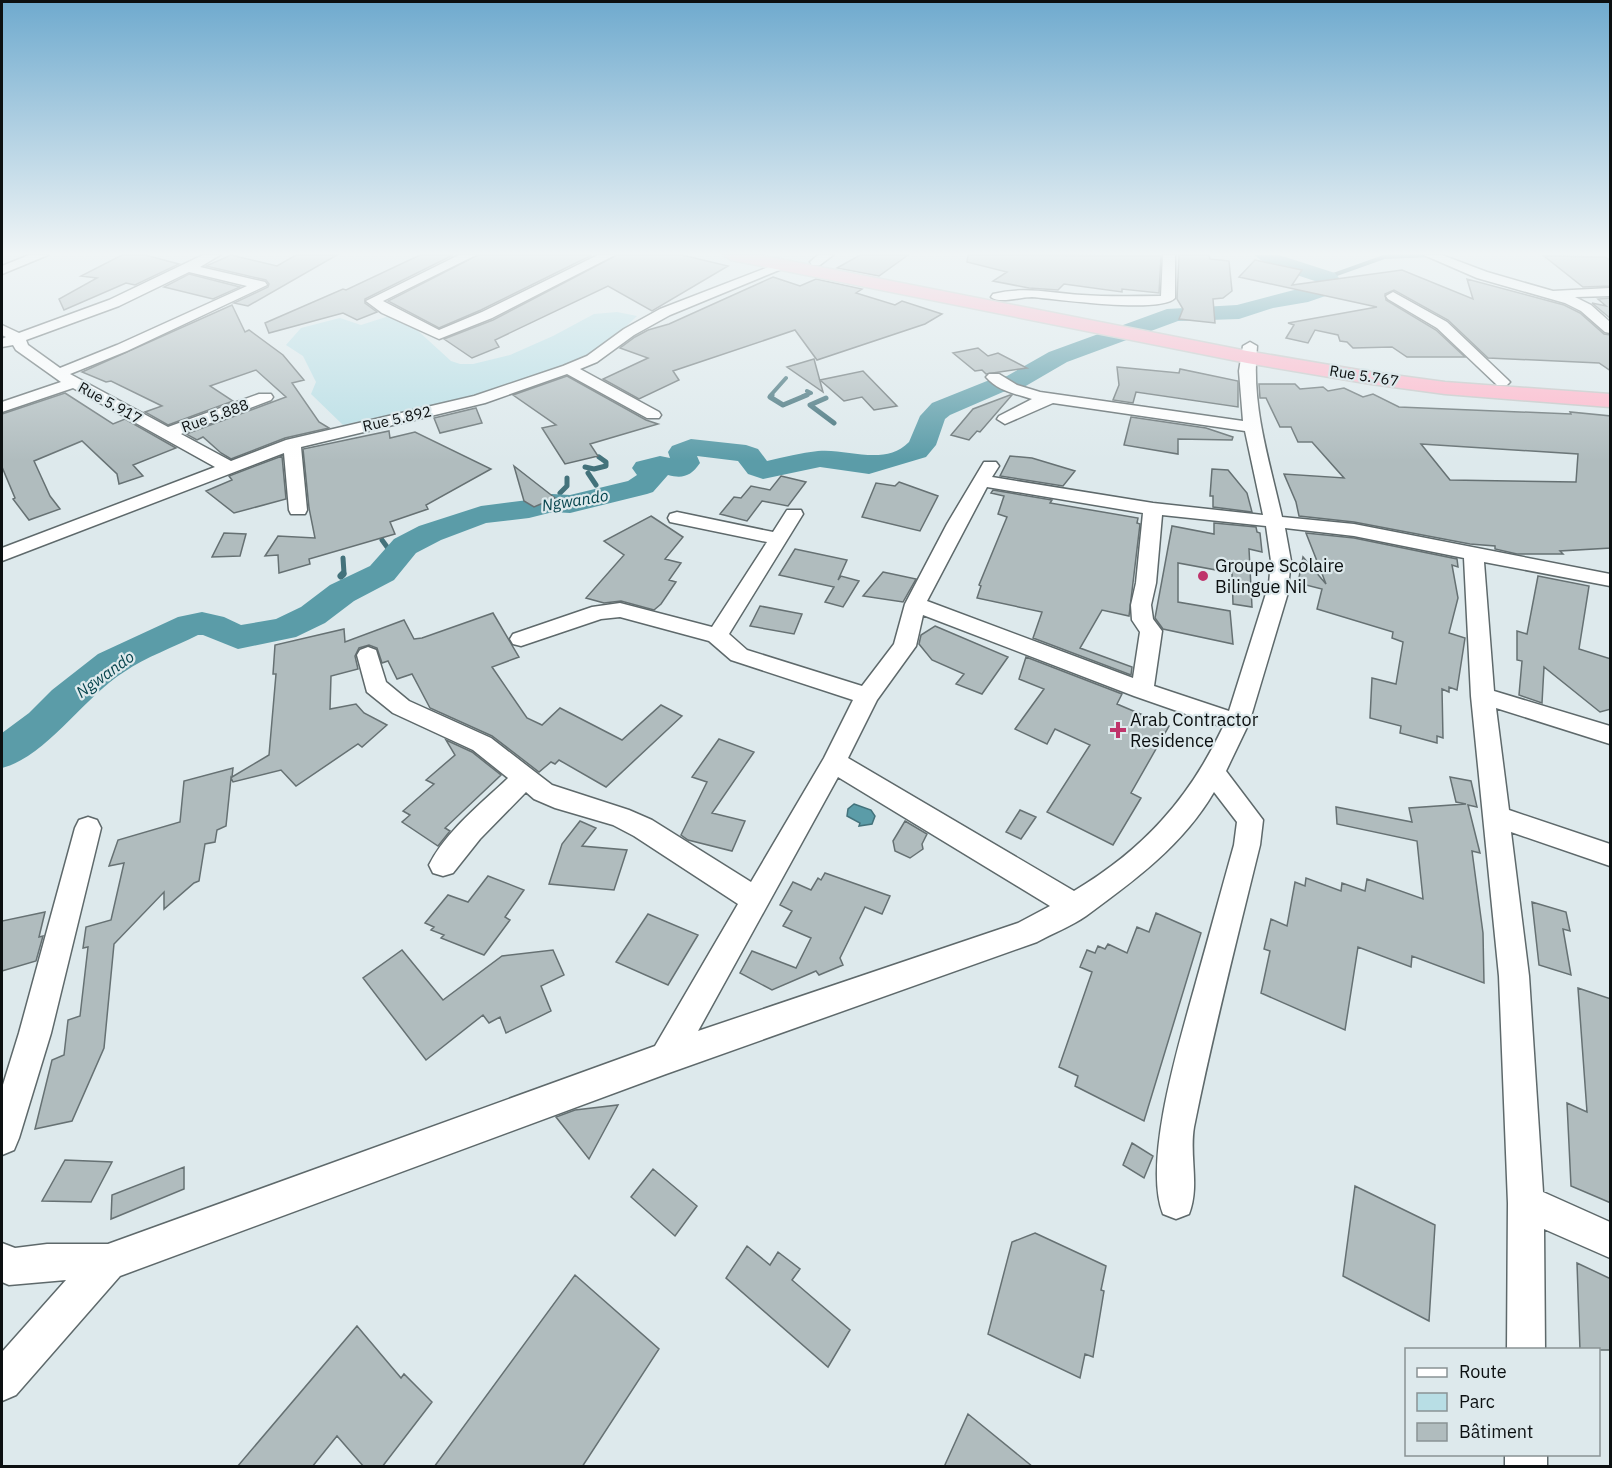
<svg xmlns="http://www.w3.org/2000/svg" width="1612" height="1468" font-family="'IBM Plex Sans',sans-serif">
	<rect width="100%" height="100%" fill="#dde9ec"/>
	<!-- green -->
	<path fill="#b8dee5" d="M617 312 637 316 609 343 577 363 488 393 343 425 311 394 316 382 303 356 286 345 301 328 328 321 340 318 361 325 389 316 417 330 451 361 460 364H473L510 355 553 336 594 314Z"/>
	<!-- water -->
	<path fill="#5b9ca8" stroke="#43727b" stroke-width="1.5" d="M854 804 871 810 875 816 872 824 859 826 860 823 847 816 848 809Z"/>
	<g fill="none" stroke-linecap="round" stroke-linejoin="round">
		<!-- stream-far2 -->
		<path stroke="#43727b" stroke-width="4" d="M1328 277 1384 257 1432 255
			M770 396 786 378
			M803 396 811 393 807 391"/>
		<!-- stream-far1 -->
		<path stroke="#43727b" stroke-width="5" d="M772 395 770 397 783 405 807 395
			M826 398 810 405 834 423
			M585 467 594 469 606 466V462L599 457
			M588 473 596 485
			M560 493 567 486V478
			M382 540 390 551 389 554
			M342 575 344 573 343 558"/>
		<!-- stream -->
		<path stroke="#43727b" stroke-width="7" d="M341 576 343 574"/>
		<!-- river -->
		<path fill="#5b9ca8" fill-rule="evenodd" d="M1254 255H1279L1335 273 1343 283 1337 292 1308 302 1273 308 1239 319 1178 321 1067 362 1024 387 1003 392 950 415 945 419 936 445 926 457 869 474 820 467 763 479 748 474 738 461 697 456 700 463C691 476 683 479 668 475L653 492 647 494 570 513 553 512 529 518 486 523 441 540 416 553 394 580 354 601 325 623 296 637 238 649 203 635H198C174 647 146 657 124 672 84 697 46 757 2 768V733L29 713 52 690 98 654 178 617 202 612 224 617 241 625 276 619 301 607 330 585 370 566 394 539 419 526 481 506 528 500 552 494 570 495 628 481 637 475 632 468 636 462 660 456 670 458 668 452 672 446 691 439 746 445 758 449 767 461C784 457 801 453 818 451 848 448 884 467 909 442L920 416 932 403 987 381 1007 376 1049 352 1167 309 1237 305 1321 283 1269 266Z"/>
	</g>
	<!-- building -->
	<path fill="#b0bcbe" stroke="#667173" stroke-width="1.5" fill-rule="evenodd" d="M122 255H145L179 264 135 285 126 283 64 310 59 299 97 278 81 276Z
		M231 255 277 266 296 255H337L248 306 234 303 268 287 269 284 266 280 206 266Z
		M420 255H453L365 299V303L377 312 357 320 343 313 269 333 265 323 343 289 346 290Z
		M478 255H592L481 310 439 328 388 301Z
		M617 255H682L728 266 652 311 608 286 495 340 499 347 472 358 444 339 493 320Z
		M860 255H908L879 276 837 268Z
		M968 255 1161 256 1159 293 1122 289V292L1064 284 1058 290 1029 288 993 281 1007 272 967 262Z
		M1179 255H1209L1210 259 1229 261 1232 291 1223 298 1213 299 1215 323 1179 319 1183 309 1177 299Z
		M1544 256 1605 257 1611 261V286L1583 287Z
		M1255 260 1302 270 1292 285 1402 270 1473 299 1467 279 1564 305 1580 313 1604 334 1611 335V371L1599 363 1488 358 1448 320 1394 290 1385 294 1386 300 1436 330 1465 357H1407L1392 347 1353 348 1347 342 1340 341 1338 335 1315 330 1308 343 1286 338 1294 325 1288 323 1377 307 1239 277Z
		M189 274 240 287 213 299 164 287Z
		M773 277 800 286 816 279 862 289 856 293 895 305 902 301 942 314 925 324 817 360 795 330 673 371 679 380 639 399 603 379 648 358 620 348 635 337 648 330 669 324Z
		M1611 298V319L1592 303 1606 306 1598 299Z
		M232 305 245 332 249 330 283 355 304 380 292 383 319 422 329 428 285 438 231 459 221 453 203 437 197 440 186 434 286 397 256 370 210 386 233 401 168 425 145 412 162 406 111 381 106 382 82 372Z
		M978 348 988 356 998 353 1027 368 986 374 982 370 975 371 953 353Z
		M814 359 823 392 787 367Z
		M1117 367 1179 373 1180 369 1238 381V407L1136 392 1133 403 1113 400 1119 385Z
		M863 371 897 406 874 410 862 397 844 401 820 380Z
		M567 376 646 420 658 424 590 444 598 456 565 464 542 428 556 425 513 395Z
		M1259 384H1295L1300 389 1323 387 1328 391 1344 388 1363 397 1373 394 1399 407 1571 414 1570 412 1611 416V548L1560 551 1563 554H1517L1495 549V546L1470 544 1354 522 1299 516 1296 502 1284 474 1344 478 1312 442H1298L1291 427H1280L1266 398H1260ZM1421 444 1578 454 1576 482 1450 480Z
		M65 393 113 424 125 419 176 448 133 465 143 476 119 484 117 474 82 441 34 461 50 496 60 509 29 520 13 499 15 498 2 467V414Z
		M1010 395H1012L980 432 977 431 969 440 951 435 973 409Z
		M476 408 482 423 440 433 434 418Z
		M1131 417 1206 428 1233 437 1232 440 1178 439V454L1124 445Z
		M389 431 390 438 415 432 491 469 426 505 428 509 390 522 395 534 309 559 310 564 279 573 278 555 265 556 278 536 315 538 309 508 303 449Z
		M282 456 286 499 234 513 206 491 232 480 229 476Z
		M1010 456 1032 458 1075 471 1063 486 1000 476Z
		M514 466 555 498 534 507 524 501Z
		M1212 469 1228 470 1247 493 1252 512 1213 507V496H1210Z
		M781 476 806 482 788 506 762 501 747 521 720 514 734 497 741 498 751 486 770 490Z
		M899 482 938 496 920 531 862 517 876 483 895 486Z
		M993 490 1052 500 1050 503 1138 518 1137 523 1140 524 1129 616 1102 610 1080 648 1132 667 1131 675 1033 638 1042 612 977 598 981 586 979 585 1007 517 998 514 1004 496 991 493Z
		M651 516 683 537 665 559 681 563 669 580 676 582 661 604 654 610 621 601 604 603 586 598 624 555 604 541Z
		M1214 523 1256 527 1257 532 1260 533 1262 552 1249 549 1252 607 1233 604 1232 573 1178 563V602L1230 611 1233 644 1163 629 1155 618 1172 526 1214 534Z
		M224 533 246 534 240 556 212 557Z
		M1306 533 1354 538 1457 559 1458 567 1452 565 1458 598 1449 633 1465 638 1457 690 1449 687V692L1442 689 1443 738 1437 736V743L1400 733 1401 726 1370 718 1372 678 1396 684 1403 642 1392 638 1393 632 1317 609 1322 589 1298 583 1303 557 1326 584Z
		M795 549 847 560 838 580 841 576 859 581 843 607 825 602 834 587 779 575Z
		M883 572 916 579 903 602 863 596Z
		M1538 576 1589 586 1579 649 1611 659V709L1600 712 1544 667 1542 703 1519 695 1522 661 1517 660V631L1527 634Z
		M760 606 802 614 794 634 750 626Z
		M493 613 519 657 492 667 527 718 542 725 560 708 622 740 661 705 682 716 606 787 559 760 555 764 551 762 539 772 492 736 430 708 412 674 397 679 388 661 382 663 377 648 369 645 359 648 355 656 358 669 331 676 330 709 356 704 364 713 387 725 362 747 358 744 296 786 281 770 233 782 231 778 226 826 217 830 215 842 205 844 199 881 194 883 164 909V892L114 944 104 1048 72 1121 35 1129 52 1060 64 1055 68 1020 80 1016 88 947 83 948 86 927 111 920 124 863 109 866 118 840 180 822 184 781 233 768 232 777 269 755 276 674H273L275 645 344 629 345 642 404 620 414 639 422 638Z
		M935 626 1008 657 982 694 956 684 964 674 932 660 919 644 921 635Z
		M1026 657 1122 694 1117 704 1169 726 1131 793 1141 798 1113 845 1047 812 1090 745 1055 729 1047 744 1015 729 1044 689 1019 679Z
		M719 739 754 752 712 813 745 821 732 851 688 840 681 835 707 782 692 777Z
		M446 740 472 752 501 775 445 828 450 831 438 846 402 822 410 815 403 811 434 784 426 780 455 755Z
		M1450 777 1471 781 1477 807 1468 805 1480 853 1472 851 1483 933 1484 983 1412 956 1411 967 1358 947 1345 1030 1261 993 1270 951 1264 949 1271 919 1287 926 1295 882 1305 886 1306 878 1341 891 1342 883 1365 891 1367 879 1423 899 1417 841 1337 824 1336 807 1412 822 1409 808 1466 804 1456 802Z
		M1020 810 1036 817 1021 839 1006 832Z
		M580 821 596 828 582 846 627 850 614 890 549 884 562 844Z
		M905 821 927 834 922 844 923 849 910 858 895 851 893 841Z
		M825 873 890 896 882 914 865 907 840 958 843 965 819 975 816 971 772 990 740 973 752 951 796 968 811 938 783 926 792 911 780 905 793 882 811 890 818 878 821 880Z
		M488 876 524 890 505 917 510 920 484 955 441 938 444 935 431 930 434 927 425 923 448 895 468 902Z
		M1532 902 1566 912 1570 931 1563 929 1571 975 1539 965Z
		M45 912 39 937 43 936 36 961 2 971V921Z
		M1156 913 1201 933 1144 1121 1075 1086 1078 1076 1059 1067 1092 972 1080 967 1087 950 1095 953 1098 946 1105 949 1108 944 1127 953 1137 927 1149 932Z
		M648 914 698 935 668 985 616 962Z
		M402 950 443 1000 502 956 553 950 564 975 541 986 551 1011 506 1033 500 1017 489 1023 483 1015 426 1060 363 978Z
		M1578 988 1611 999V1203L1571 1186 1567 1103 1587 1112Z
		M618 1105 589 1159 556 1117 575 1110Z
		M1132 1143 1153 1156 1144 1178 1123 1165Z
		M65 1160 112 1162 91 1202 42 1201Z
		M184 1167V1189L111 1219 112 1195Z
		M653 1169 697 1206 675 1236 631 1197Z
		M1355 1186 1435 1225 1429 1321 1343 1276Z
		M1035 1233 1106 1266 1101 1290 1104 1291 1093 1357 1085 1354 1080 1378 988 1334 1012 1242Z
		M747 1246 770 1265 778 1252 800 1269 792 1280 850 1330 828 1367 726 1278Z
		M1577 1263 1611 1279V1350H1580Z
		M575 1275 659 1349 582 1467H434Z
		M357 1326 401 1378 404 1374 432 1402 382 1467H364L337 1436 312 1467H237Z
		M968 1414 1033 1467H944Z"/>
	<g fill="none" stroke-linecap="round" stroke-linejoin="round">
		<defs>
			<path id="minor" d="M29 255H48L2 274V266Z
				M203 255H220L200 267 265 282 267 285 127 351 70 374 168 427 259 394H271L273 397 271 400 181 434 231 461 286 440 474 396 563 366 587 356 624 329 660 309 779 263 783 262 789 266 670 315 634 335 597 362 580 369 659 412 661 415 659 418H647L567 374 485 403 301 447 307 510 305 514H291L289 510 284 453 2 561V548L215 467 73 388 2 412V402L61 382 16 350 13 345 2 347V339L6 337 2 335V325L19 333 109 300ZM189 272 247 286 117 345 60 368 28 345 26 340 119 306Z
				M459 255H476L383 301 439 330 482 312 598 255H615L492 318 439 339 382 313 366 301Z
				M818 255H833L820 265H812L810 262Z
				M1163 255H1175V298C1160 314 1056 299 1032 297 1020 297 999 304 991 297L993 294C1024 286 1051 293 1082 295 1108 297 1135 296 1161 296Z
				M1424 255H1442L1487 272 1553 291 1610 288V296L1575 297 1591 305 1610 322V333L1605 332 1581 311 1565 303 1477 278Z
				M1393 292 1447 322 1507 379 1510 382 1507 385H1497L1437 328 1388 299 1386 296Z
				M1250 342 1257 346C1251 406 1269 459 1282 517L1354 524 1610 574V586L1484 562 1494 691 1610 726V744L1496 708 1509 810 1610 844V866L1511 832 1529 976 1543 1192 1610 1222V1258L1544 1229 1545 1350H1507L1508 1203 1499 976 1471 696 1464 558 1354 536 1285 528 1291 561 1287 596 1249 723 1226 771 1263 820 1260 845C1237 939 1213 1032 1194 1127 1189 1156 1200 1186 1189 1214L1176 1219 1163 1214C1142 1161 1181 1037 1196 982 1209 936 1221 891 1234 845L1237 822 1214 792C1183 845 1134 881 1086 916 1072 926 1053 933 1037 942L666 1074 120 1276 16 1395 2 1401V1352L66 1280 9 1285 2 1282V1243L15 1248 47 1244H108L655 1046 738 904 634 836 613 825 555 808 534 799 526 792 480 839 453 873 443 876 433 873 429 865C446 831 481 804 508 778L473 750 393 713 367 692 357 655 360 650 368 647 376 650 386 682 409 701 491 738 552 785 629 810 652 820 751 882 824 758 853 700 731 660 709 641 620 617 601 619 521 646 513 644 510 639 513 634 592 607 620 603 712 627 767 542 670 522 668 518 670 514 677 512 773 532 787 510H801L803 514 729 634 747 650 862 686 894 644 905 604 947 524 984 462H996L999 466 992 477 1153 503 1263 515 1245 431 1053 403 1005 424 997 419 999 416 1032 399C1016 394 998 391 986 377L989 374H999L1017 385 1040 392 1243 421 1239 371 1243 346ZM987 487 1143 513 1136 583 1131 605 1132 620 1140 632 1133 678 927 601ZM1162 515 1266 526 1271 561 1269 584 1229 711 1154 686 1162 631 1153 619 1151 605 1156 583ZM923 615 1134 696 1223 727C1189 799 1143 850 1074 891L848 758 877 700 916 646ZM838 777 1050 906 1018 923 698 1031Z
				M88 817 97 820 101 828 51 1033 19 1138 14 1150 2 1155V1088L19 1033 75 828 79 820Z
				M1505 1454H1547V1466H1505Z"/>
			<path id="highway" d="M723 255H759L1247 351 1371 372 1445 382 1610 394V407L1445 394 1371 384 1247 363 731 260Z"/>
		</defs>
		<!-- minor casing -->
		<use href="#minor" stroke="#5e696b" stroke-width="3"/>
		<!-- highway casing -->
		<use href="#highway" stroke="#c5c6c6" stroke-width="3"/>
		<!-- minor -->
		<use href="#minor" fill="#fff" fill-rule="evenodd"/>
		<!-- highway -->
		<use href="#highway" fill="#ffb6ca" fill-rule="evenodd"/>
	</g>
	<!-- sky -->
	<linearGradient id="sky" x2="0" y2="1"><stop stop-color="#6faace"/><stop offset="0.55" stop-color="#f0f5f6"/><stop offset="1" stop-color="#f0f5f6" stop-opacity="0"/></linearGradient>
	<rect width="1612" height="461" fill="url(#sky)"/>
	<!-- markers -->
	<g fill="#bf346b" stroke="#dde9ec" stroke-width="2">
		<circle cx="1203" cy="576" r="6"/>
		<path d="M1115 721h6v6h6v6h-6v6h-6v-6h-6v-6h6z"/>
	</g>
	<g text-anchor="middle" stroke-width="4.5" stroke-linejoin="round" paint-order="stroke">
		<!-- far-street labels -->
		<g font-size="15" fill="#0c1011" stroke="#dde9ec">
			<text transform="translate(1364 376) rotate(9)" y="5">Rue 5.767</text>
			<text transform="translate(110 403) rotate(29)" y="5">Rue 5.917</text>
			<text transform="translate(215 416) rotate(-20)" y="5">Rue 5.888</text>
			<text transform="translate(397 419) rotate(-13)" y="5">Rue 5.892</text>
		</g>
		<!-- far-water labels -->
		<g font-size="16" font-style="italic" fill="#07454e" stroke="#dde9ec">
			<text transform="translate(575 500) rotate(-9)" y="6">Ngwando</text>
			<text transform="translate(105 674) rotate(-36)" y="6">Ngwando</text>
		</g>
		<!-- poi labels -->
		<g font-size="18" fill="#0c1011" stroke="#dde9ec" text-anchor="start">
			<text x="1215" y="572">Groupe Scolaire<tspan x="1215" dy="21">Bilingue Nil</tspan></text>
			<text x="1130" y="726">Arab Contractor<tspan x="1130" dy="21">Residence</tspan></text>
		</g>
	</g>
	<!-- border -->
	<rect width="1612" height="1468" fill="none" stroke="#0c1011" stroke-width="6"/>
	<!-- legend -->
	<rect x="1405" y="1348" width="195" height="108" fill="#dde9ec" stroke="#899294" stroke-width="1.5"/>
	<rect x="1417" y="1368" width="30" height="9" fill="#ffffff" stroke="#899294" stroke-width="1.5"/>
	<text x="1459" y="1378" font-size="18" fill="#0c1011">Route</text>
	<rect x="1417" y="1393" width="30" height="18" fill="#b8dee5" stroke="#899294" stroke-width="1.5"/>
	<text x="1459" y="1408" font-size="18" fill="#0c1011">Parc</text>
	<rect x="1417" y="1423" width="30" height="18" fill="#b0bcbe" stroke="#899294" stroke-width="1.5"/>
	<text x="1459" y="1438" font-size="18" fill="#0c1011">Bâtiment</text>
</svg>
